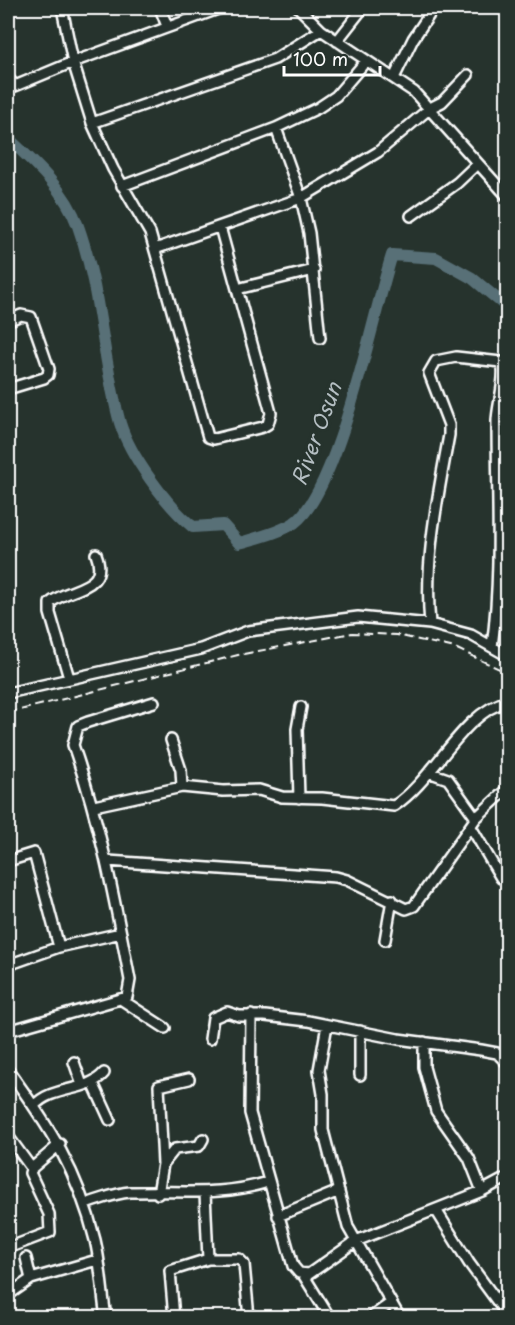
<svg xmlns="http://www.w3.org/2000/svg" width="515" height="1325" font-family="'Playpen Sans',sans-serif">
	<rect width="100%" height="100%" fill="#26332d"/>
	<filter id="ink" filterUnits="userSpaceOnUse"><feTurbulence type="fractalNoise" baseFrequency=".0167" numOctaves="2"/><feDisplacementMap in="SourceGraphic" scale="12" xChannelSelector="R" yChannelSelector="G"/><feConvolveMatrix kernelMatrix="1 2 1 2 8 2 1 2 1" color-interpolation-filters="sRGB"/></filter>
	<g filter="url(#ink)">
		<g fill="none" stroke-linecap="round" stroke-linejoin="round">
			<!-- river -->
			<path stroke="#586f77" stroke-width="12" d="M8 138C35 163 65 190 78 226 101 290 102 359 120 423 130 456 167 506 193 527L223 525 239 543C256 538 279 533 294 523 339 491 373 313 392 255L436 258 472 278 508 308"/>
			<defs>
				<path id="minor" d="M62 8 73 62 92 123 113 169 150 233 208 437 214 439 263 427 268 424 271 413 220 227
					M160 8 167 26
					M299 8 321 30 414 92 508 197
					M337 41 363 8
					M8 78 15 86 20 84 73 62 221 8
					M394 78 413 39 429 15 427 8
					M92 123 275 59 321 30
					M276 128 301 198 309 233 320 338
					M122 186 276 128 318 108 336 96 366 61
					M411 216 457 183 477 164
					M155 249 301 198 378 152 430 108 442 102 468 75
					M237 289 314 270
					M8 321 21 315 31 317 49 369 48 375 44 378 8 389
					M430 624C424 561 438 496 449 435V425L429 373 436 361 456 357 501 362C508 373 497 406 497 421 497 497 502 571 492 647
					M69 678 50 613V603C69 586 110 591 96 554
					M8 693 201 649 248 631 358 617 430 624 471 635 508 656
					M171 740 181 770 182 787
					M431 773 448 779 476 818
					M299 798 297 729 301 707
					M94 806 182 787 223 791 259 790 282 797 322 798 394 806C435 779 462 712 508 701
					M471 827 501 878
					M8 861 34 853 59 947
					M108 861 336 877 347 880 406 909 414 906 476 818 508 788
					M385 940 392 900
					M8 965 59 947 121 933
					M122 1000 165 1028
					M251 1015 250 1113 293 1266 299 1273 309 1274 356 1241 482 1191 508 1177
					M327 1025 319 1070 323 1094V1130L348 1227 400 1318
					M8 1031 127 997 130 980C114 897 101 826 73 745L78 726 88 722 154 702
					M360 1031V1075
					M210 1039 213 1018 227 1012 239 1016H265L308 1021 398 1039 481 1050 497 1053 508 1064
					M424 1042V1067L436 1111 469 1158 482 1191
					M74 1062 82 1085
					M8 1070C49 1126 78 1171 95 1240 101 1265 102 1292 106 1318
					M93 1083 110 1120
					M34 1106C52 1085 87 1093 104 1073
					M8 1136 32 1169
					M163 1164 175 1149 199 1146 203 1139
					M205 1193 208 1259
					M158 1194 163 1164 159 1086 189 1079
					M85 1204C99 1200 115 1193 130 1192 179 1190 220 1197 268 1182
					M436 1210 469 1263 508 1316
					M278 1216 339 1191
					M8 1248 50 1232 49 1214 30 1173 32 1168 60 1144
					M304 1276 330 1318
					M31 1279 97 1260
					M8 1295 31 1279 26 1258
					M174 1318 170 1271 208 1259H239L244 1264 249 1318
					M370 1318 391 1303"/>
			</defs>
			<!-- minor casing -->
			<use href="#minor" stroke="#fff" stroke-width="14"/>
			<!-- minor -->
			<use href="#minor" stroke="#26332d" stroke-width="9"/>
			<!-- rail -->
			<path stroke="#fff" stroke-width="2" stroke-dasharray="9 4.5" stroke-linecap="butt" d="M8 713 238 655 352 633 397 635 455 648 508 673"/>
		</g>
	</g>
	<g text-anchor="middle" stroke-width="6" stroke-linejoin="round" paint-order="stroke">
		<!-- water labels -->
		<g font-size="21" font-style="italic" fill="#b4bec2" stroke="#26332d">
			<text transform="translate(317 434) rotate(-70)" y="7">River Osun</text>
		</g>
	</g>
	<!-- margin -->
	<rect width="515" height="1325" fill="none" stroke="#26332d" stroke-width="30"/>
	<rect x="15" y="15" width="485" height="1295" fill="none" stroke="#fff" stroke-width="2" filter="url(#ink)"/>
	<!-- scale -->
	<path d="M284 66v9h96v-9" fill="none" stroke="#ffffff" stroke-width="3"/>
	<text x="293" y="66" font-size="18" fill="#ffffff" stroke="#26332d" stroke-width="4.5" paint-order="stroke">100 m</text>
</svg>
